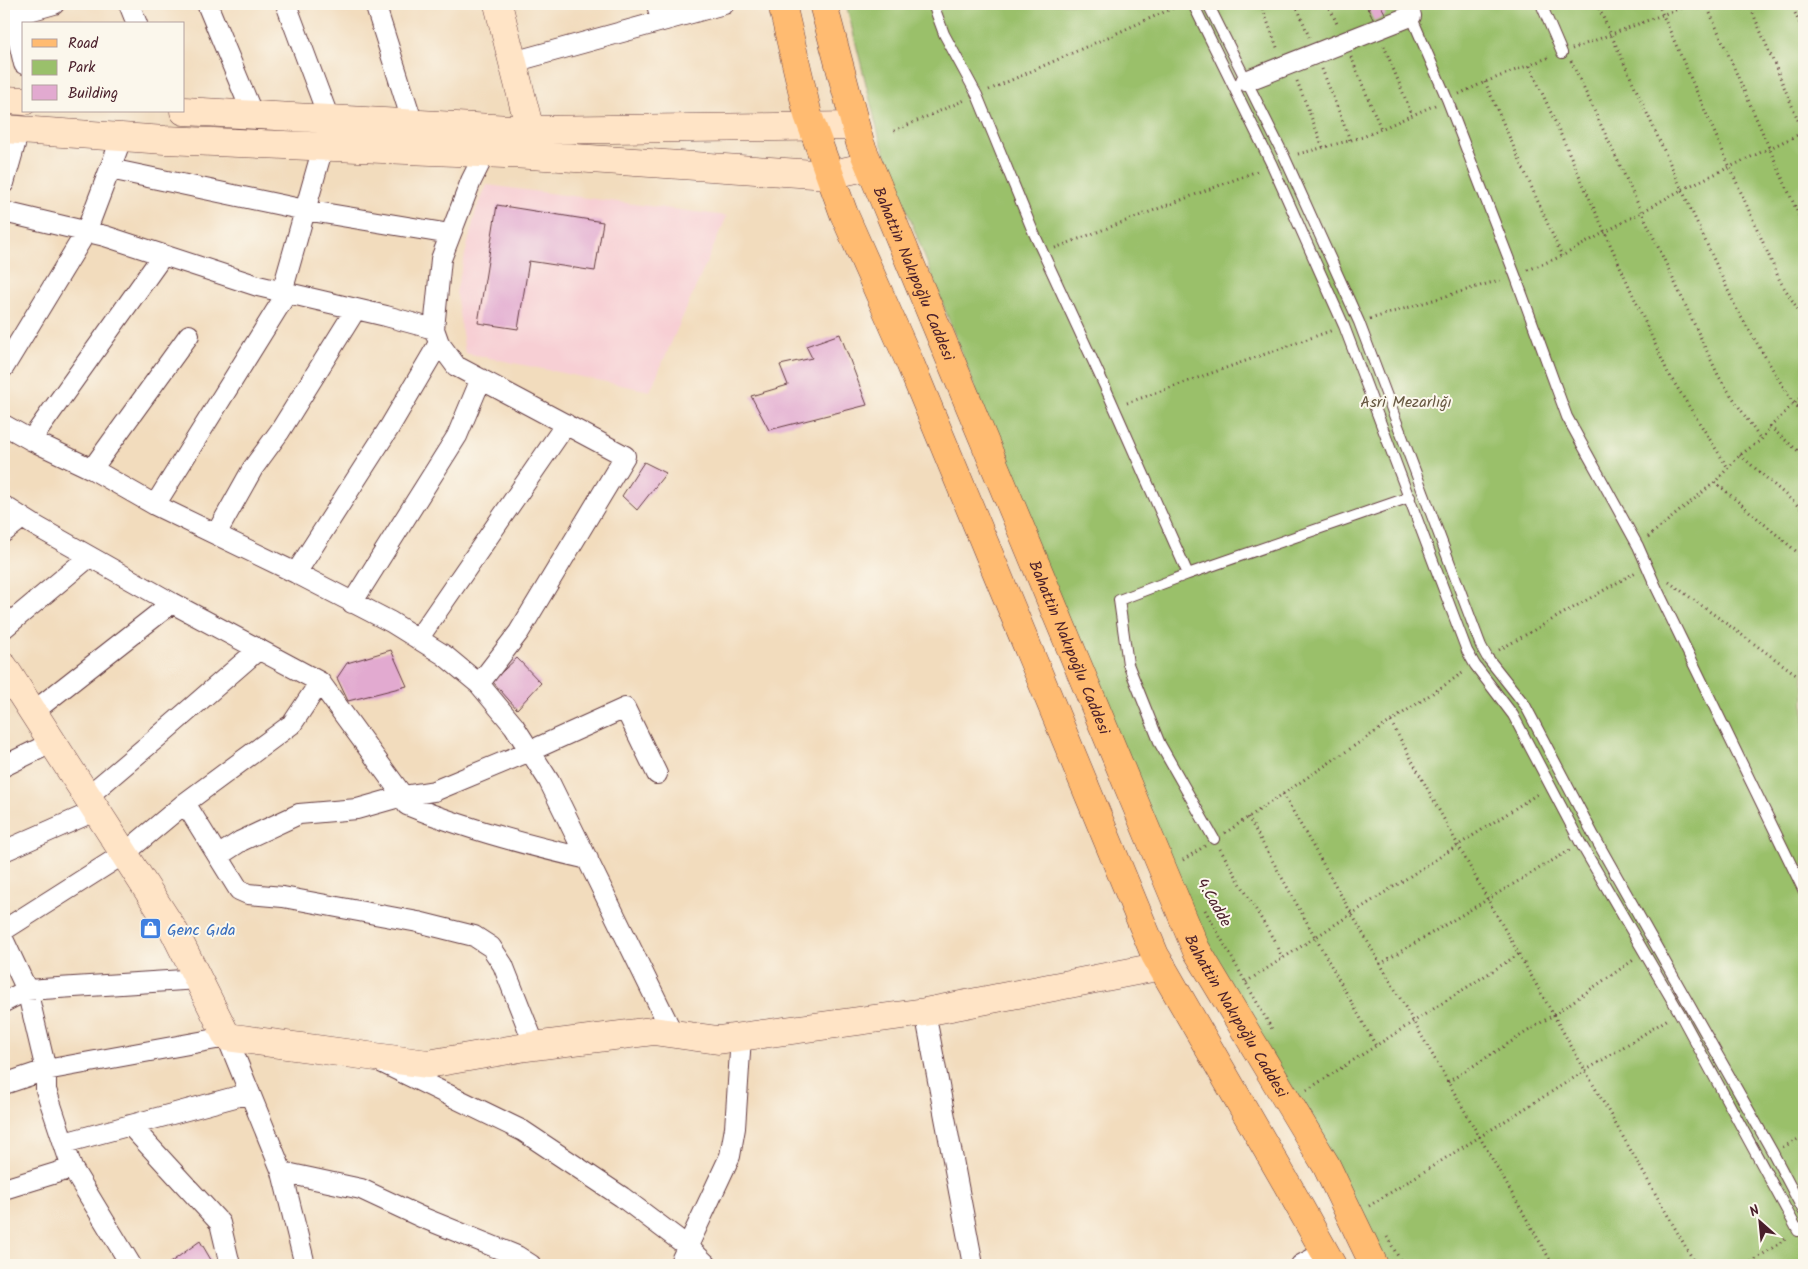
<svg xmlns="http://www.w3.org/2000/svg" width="1808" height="1269" font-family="Kalam,sans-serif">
	<rect width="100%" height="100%" fill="#fbf7ec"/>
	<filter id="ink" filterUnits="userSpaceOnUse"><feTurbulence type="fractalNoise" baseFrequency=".02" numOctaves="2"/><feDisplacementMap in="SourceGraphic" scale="10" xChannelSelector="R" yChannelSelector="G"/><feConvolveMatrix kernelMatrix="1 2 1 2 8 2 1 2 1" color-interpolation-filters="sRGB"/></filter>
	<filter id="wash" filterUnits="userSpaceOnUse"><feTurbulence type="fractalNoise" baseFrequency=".0096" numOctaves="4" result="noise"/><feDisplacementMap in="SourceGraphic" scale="20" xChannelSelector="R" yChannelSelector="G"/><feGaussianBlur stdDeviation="1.12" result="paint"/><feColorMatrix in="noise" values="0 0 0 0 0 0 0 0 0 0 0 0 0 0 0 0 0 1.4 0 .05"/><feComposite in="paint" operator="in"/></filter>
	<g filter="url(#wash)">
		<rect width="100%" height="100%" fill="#f2dcbd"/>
		<!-- built -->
		<path fill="#f7cfd4" d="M487 185 727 216 650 391 465 353 456 292 476 210Z"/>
		<!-- green -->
		<path fill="#9ac06b" stroke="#72704b" d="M846 4H1804V1265H1385L1196 934 1033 540 880 140Z"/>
		<g id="blocks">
			<!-- building -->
			<path fill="#e2aad0" d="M1374 4H1380L1386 15 1374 21 1367 7Z
				M497 205 603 222 595 271 529 261 518 329 478 323Z
				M840 334 867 405 769 430 751 396 788 385 780 365 812 358 806 346Z
				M644 462 666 473 637 510 622 496Z
				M391 650 407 686 348 701 337 678 347 663Z
				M517 658 541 683 517 709 492 681Z
				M200 1241 214 1265H167Z"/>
		</g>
	</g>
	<g filter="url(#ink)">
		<use href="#blocks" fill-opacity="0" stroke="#633b41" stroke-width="1"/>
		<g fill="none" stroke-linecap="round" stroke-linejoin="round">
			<defs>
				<path id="lane" d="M933 4 944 34 977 95 1032 229 1106 389 1188 574
					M1193 4 1272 165 1344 326 1467 651 1475 665 1513 715 1581 844 1679 1012 1798 1231 1804 1227
					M1208 4 1285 158 1359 322 1481 646 1487 657 1525 705 1594 836 1773 1153 1804 1212
					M1406 4 1447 99 1515 275 1567 417 1638 546 1656 587 1804 891
					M1541 4 1562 53
					M1214 839 1160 744 1128 664 1119 600 1188 574 1410 497"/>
				<path id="street" d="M10 4 24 64
					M129 4 137 24
					M207 4 253 115
					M286 4 329 119
					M375 4 413 124
					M657 4 661 21
					M4 18 54 4
					M513 62 724 4
					M1246 81 1411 16
					M110 169 305 210 450 234
					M4 183 19 130
					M4 212 105 236 258 286 386 316 434 329 439 343 389 428 296 573
					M282 292 323 147
					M434 329 441 259 471 181 485 153
					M439 343 456 366 625 456 519 632 479 684
					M4 367 86 232 122 137
					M4 425 31 440 92 469 155 505 296 573 391 622 444 655 479 684 514 726 549 781 673 1034
					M31 440 163 255
					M92 469 189 335
					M155 505 287 293
					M4 506 34 525 172 603 320 682 403 796 434 791 530 751 625 708 657 774
					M4 532 22 518
					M216 534 253 468 280 431 356 309
					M352 603 457 436 481 379
					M4 628 89 557
					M418 639 566 424
					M33 712 172 603
					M4 766 53 742
					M88 796 159 736 259 649
					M185 803 239 890 248 894 283 897 418 922 474 936 491 947 503 965 535 1046
					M4 851 97 810
					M218 856 241 841 299 814 357 809 403 796 407 805C466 829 526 845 588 859
					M4 930 125 853 185 803 292 724 320 682
					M4 941 27 990 46 1070V1090L72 1168 131 1265
					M4 1002 27 990 199 979
					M925 1012 973 1265
					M383 1063 523 1131 622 1197 687 1246 707 1265
					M4 1084 46 1070 227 1037 282 1172 305 1265
					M130 1125 220 1223 230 1265
					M64 1143 250 1093
					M282 1172 361 1189 421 1217 517 1256 531 1265
					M4 1189 72 1168
					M679 1265 730 1156 735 1128 741 1037
					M1301 1265 1325 1252"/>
				<path id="secondary" d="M498 4 530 130
					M4 100 24 101
					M184 111 530 130 855 126
					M4 129 165 140 530 155 829 175 869 166
					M4 667 174 931 227 1037 428 1064 526 1047 653 1031 718 1040 925 1012 1162 966"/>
				<g id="primary">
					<path d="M782 4 808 115 844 214 910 363 1155 955 1287 1184 1332 1265"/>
					<path id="s1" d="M823 4 860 143 1196 949 1326 1165 1374 1265"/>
				</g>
			</defs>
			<!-- lane casing -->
			<use href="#lane" stroke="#633b41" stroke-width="12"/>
			<!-- street casing -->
			<use href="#street" stroke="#633b41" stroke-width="22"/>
			<!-- secondary casing -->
			<use href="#secondary" stroke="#633b41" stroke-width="29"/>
			<!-- primary casing -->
			<use href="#primary" stroke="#633b41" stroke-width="29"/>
			<!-- path -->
			<path stroke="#633b41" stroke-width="3" stroke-dasharray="1 4" stroke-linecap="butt" d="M1261 4 1278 50
				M1296 4 1309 37
				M1328 4 1338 26
				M1366 4 1370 12
				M1597 4 1737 310 1793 403 1804 412
				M1658 4 1780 281 1804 319
				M1706 4 1804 227
				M1749 4 1804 134
				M1791 4 1804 33
				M1384 46 1412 115
				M1572 49 1691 4
				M1351 57 1381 129
				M1571 61 1719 377 1761 440
				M1530 66 1668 373 1728 468
				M1322 69 1350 140
				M1297 81 1323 147
				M1485 82 1562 256
				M989 90 1180 5
				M1459 94 1485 82 1550 57
				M894 131 965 100
				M1298 154 1363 137 1435 105
				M1055 248 1260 170
				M1528 270 1562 256 1683 189 1804 132
				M1370 319 1503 279
				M1127 403 1333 330
				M1770 427 1804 456
				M1740 455 1804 511
				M1715 482 1804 558
				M1648 537 1715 482 1740 455 1761 440 1770 427 1804 394
				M1669 582 1804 680
				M1499 650 1636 572
				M1391 722 1488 900 1696 1265
				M1283 794 1553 1265
				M1248 817 1376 1046
				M1225 833 1464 672
				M1220 849 1278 947 1282 958
				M1183 860 1205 846
				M1205 910 1273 1031
				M1380 964 1570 850
				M1246 982 1539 793
				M1448 1082 1553 1015 1635 959
				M1307 1090 1519 954
				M1783 1147 1804 1136
				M1369 1206 1668 1019
				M1387 1237 1403 1265
				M1747 1265 1787 1238"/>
			<!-- lane -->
			<use href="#lane" stroke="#fff" stroke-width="10"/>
			<!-- street -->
			<use href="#street" stroke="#fff" stroke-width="20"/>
			<!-- secondary -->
			<use href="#secondary" stroke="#ffe4c6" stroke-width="28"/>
			<!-- primary -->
			<use href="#primary" stroke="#ffbb71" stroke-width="28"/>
		</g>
	</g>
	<!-- icons -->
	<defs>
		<symbol id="shop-square" viewBox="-11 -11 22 22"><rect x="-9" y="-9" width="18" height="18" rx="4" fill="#3f7fe0" stroke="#fbf7ec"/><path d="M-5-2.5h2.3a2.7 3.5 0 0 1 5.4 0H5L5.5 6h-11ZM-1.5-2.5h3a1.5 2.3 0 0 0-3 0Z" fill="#fff"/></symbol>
	</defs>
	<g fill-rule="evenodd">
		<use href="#shop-square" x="138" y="916" width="25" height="25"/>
	</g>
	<g text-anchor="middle" stroke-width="4" stroke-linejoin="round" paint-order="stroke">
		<!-- street labels -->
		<g font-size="16" fill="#4a1f2b" stroke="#fbf7ec">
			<text dy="6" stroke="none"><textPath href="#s1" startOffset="285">Bahattin Nakıpoğlu Caddesi</textPath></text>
			<text dy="6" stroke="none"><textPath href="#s1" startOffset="690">Bahattin Nakıpoğlu Caddesi</textPath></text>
			<text transform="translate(1215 902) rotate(60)" y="6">4.Cadde</text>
			<text dy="6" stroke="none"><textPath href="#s1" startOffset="1095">Bahattin Nakıpoğlu Caddesi</textPath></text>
		</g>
		<!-- park labels -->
		<g font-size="16" fill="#665741" stroke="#fbf7ec">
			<text x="1406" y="407">Asri Mezarlığı</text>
		</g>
		<!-- shop labels -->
		<g font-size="16" fill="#366cbe" stroke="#fbf7ec" text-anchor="start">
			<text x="167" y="935">Genc Gıda</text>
		</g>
	</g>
	<!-- margin -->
	<rect width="1808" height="1269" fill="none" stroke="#fbf7ec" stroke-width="20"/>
	<!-- legend -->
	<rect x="22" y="22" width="162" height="90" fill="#fbf7ec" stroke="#b4a19f"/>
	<rect x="32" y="39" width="25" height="8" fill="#ffbb71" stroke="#b4a19f"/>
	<text x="68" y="48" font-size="15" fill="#4a1f2b">Road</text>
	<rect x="32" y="60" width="25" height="15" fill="#9ac06b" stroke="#b4a19f"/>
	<text x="68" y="72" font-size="15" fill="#4a1f2b">Park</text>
	<rect x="32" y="85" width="25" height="15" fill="#e2aad0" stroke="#b4a19f"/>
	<text x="68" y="98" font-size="15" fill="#4a1f2b">Building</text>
	<!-- north arrow -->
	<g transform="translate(1760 1222) rotate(333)" stroke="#fbf7ec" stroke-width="4" paint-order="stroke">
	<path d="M0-4L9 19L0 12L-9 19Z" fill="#4a1f2b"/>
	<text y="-8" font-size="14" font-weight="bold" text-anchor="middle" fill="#4a1f2b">N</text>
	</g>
</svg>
